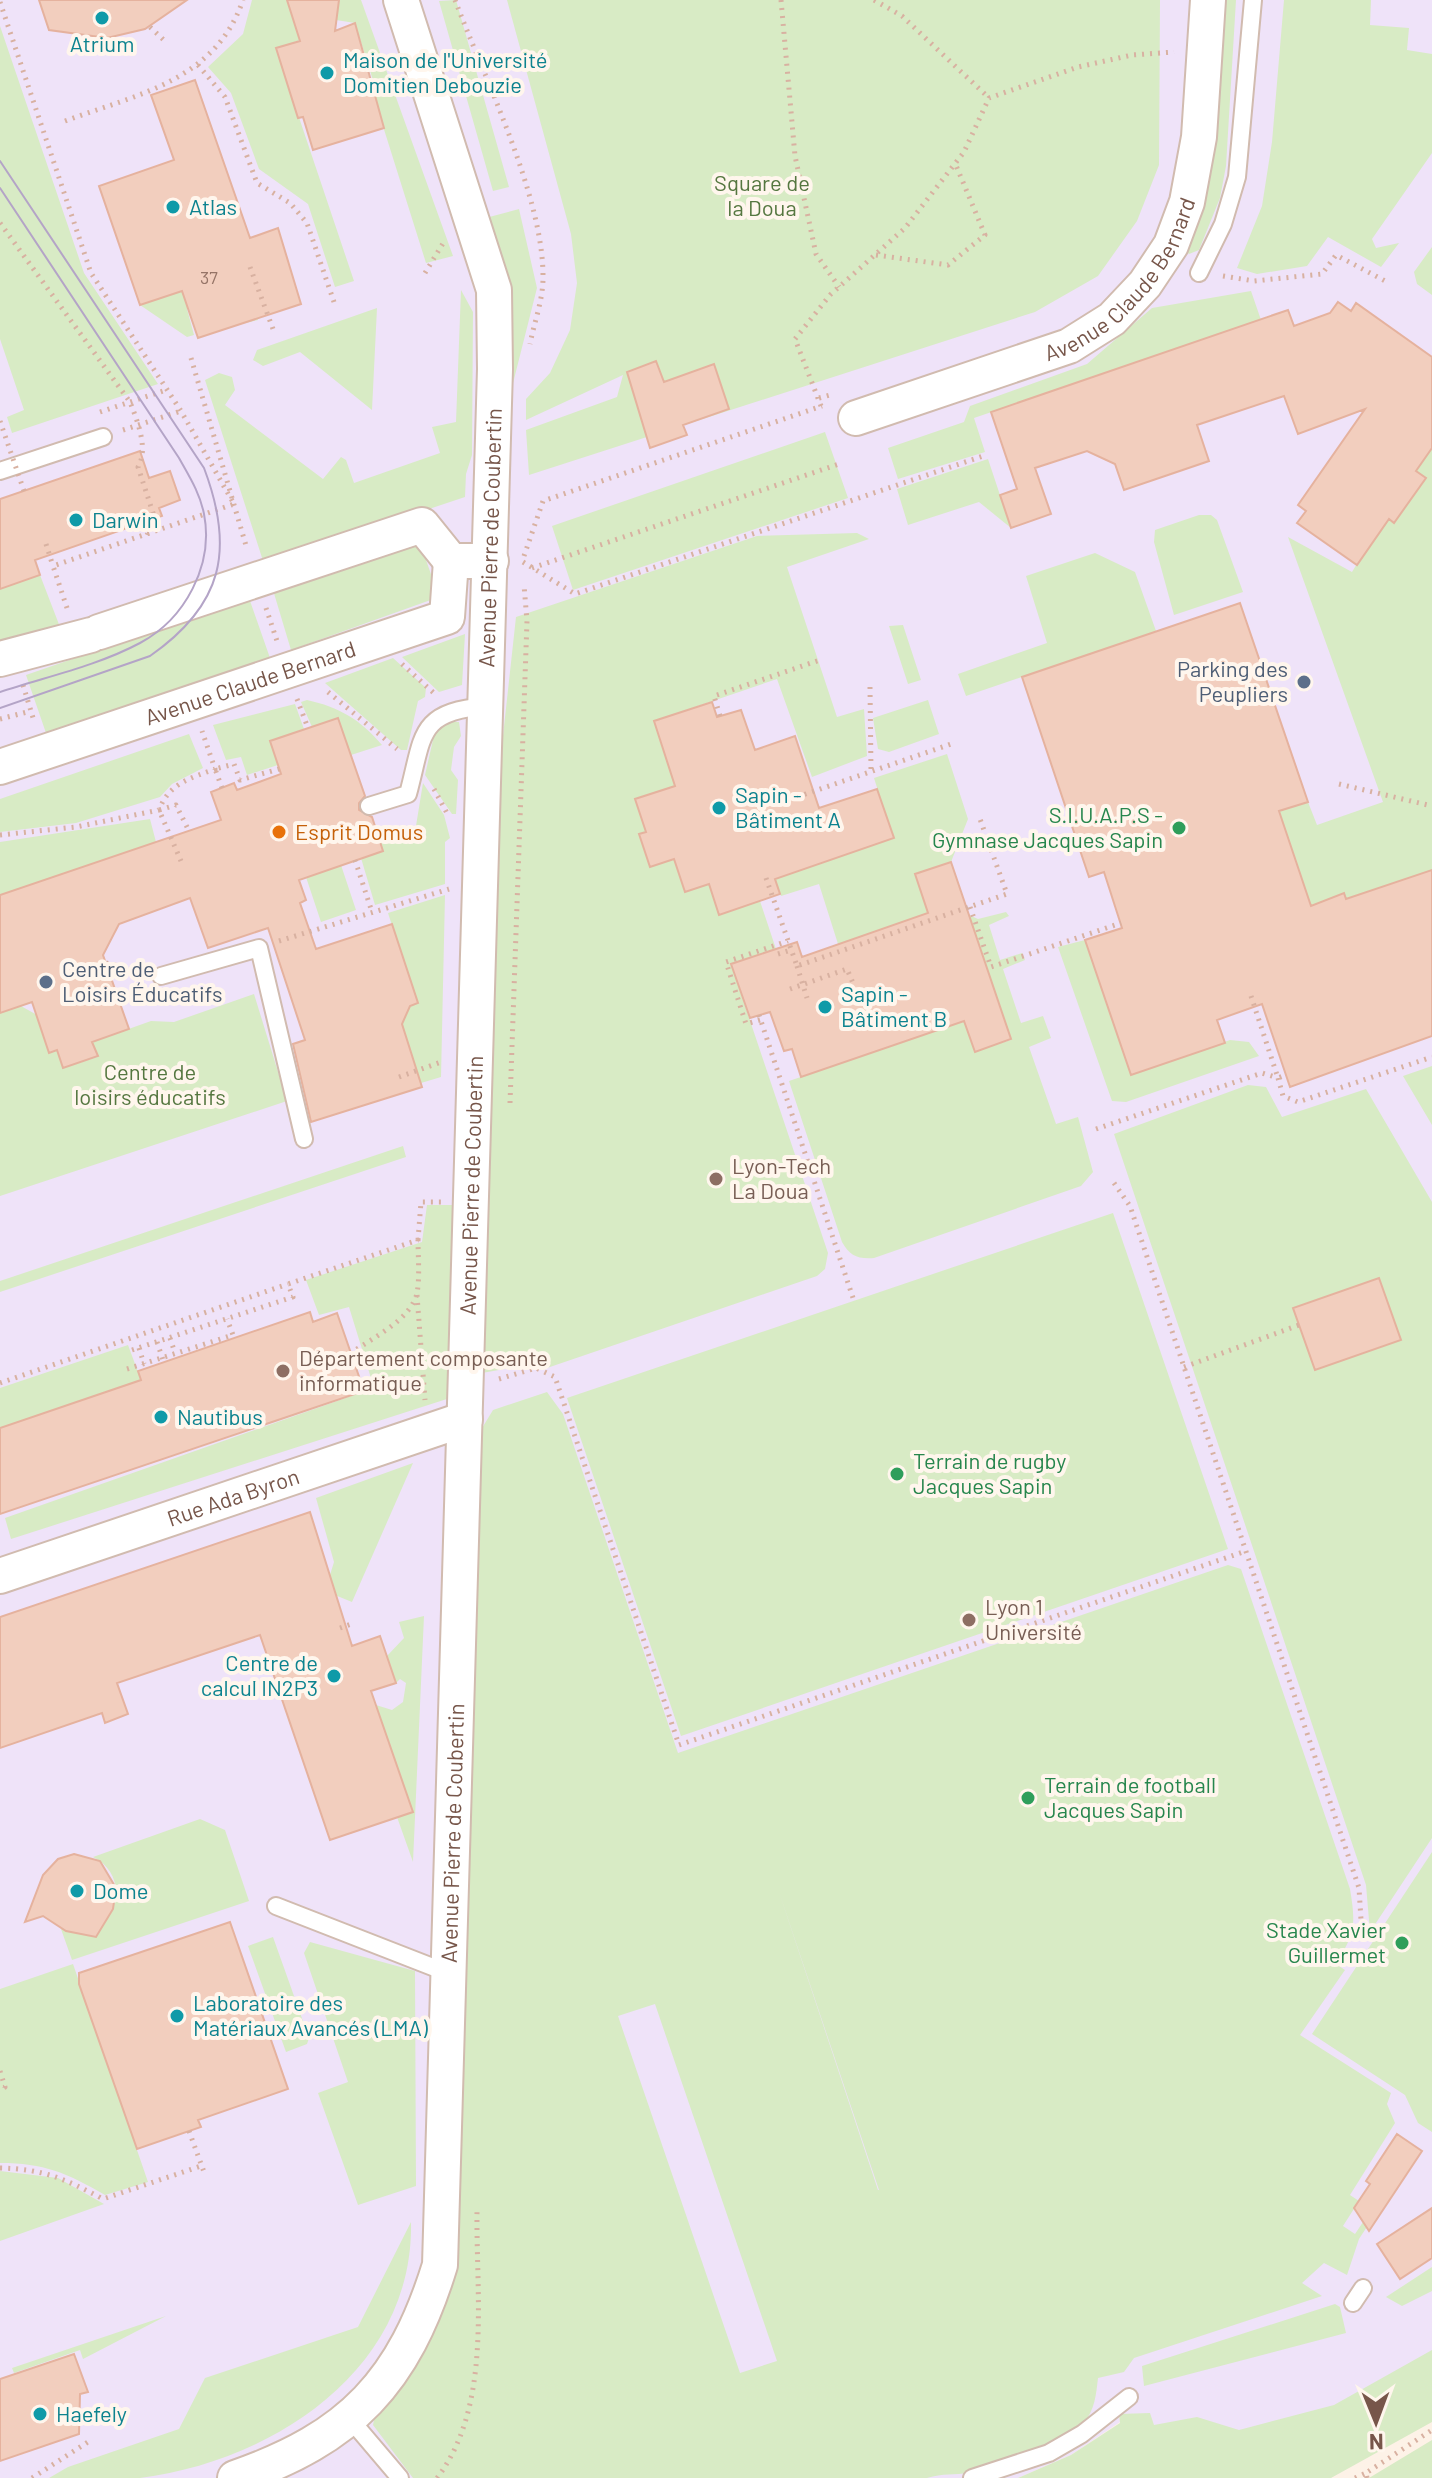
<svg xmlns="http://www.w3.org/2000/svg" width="1432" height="2478" font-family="Barlow,sans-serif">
	<rect width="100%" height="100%" fill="#fdf2e7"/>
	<!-- education -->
	<path fill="#efe3f9" d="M0 0H1432V2357L1335 2411 1241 2437 1149 2430 1119 2415 1120 2422 1071 2455 1018 2478H0Z"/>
	<!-- green -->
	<path fill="#d8ebc5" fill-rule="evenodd" d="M252 0H287L300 40 276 49 354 281 335 287 308 204 259 169 231 93 208 67 243 34Z
		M339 0H361L453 256 426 263 376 104 366 97 377 93 355 23 336 20Z
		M456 0 509 187 493 191 439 1Z
		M507 0H1160L1159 165 1137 221 1098 276 1035 312 529 475 526 430 617 397 623 375 526 420V399L550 373 570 330 577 283 571 234Z
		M1224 0H1236L1226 166 1220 198 1199 250 1189 254 1186 251C1217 165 1217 90 1224 0Z
		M1284 0H1371L1370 25 1409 28 1407 50 1432 54V153L1372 239 1376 248 1399 243 1381 267 1328 237 1307 266 1257 274 1237 268 1262 206 1272 142Z
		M0 26 84 273 158 384 12 433 7 417 24 410 0 339Z
		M519 209 537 288 509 399 478 220Z
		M1432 247V295L1417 284 1414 272Z
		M242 270 258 320 241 324 229 294 187 309 194 335 187 337 140 305Z
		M461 290 473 312 472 455 466 474 465 497 264 564 205 380 219 373 232 377 235 390 225 405 323 479 341 457 346 460 354 483 440 453 432 427 456 422Z
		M1251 291 1261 320 974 418 985 452 898 479 888 448 964 422 970 406 1087 364 1152 308Z
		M377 308 372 410 300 352 263 366 253 360 257 350Z
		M825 432 848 498 573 590 552 526Z
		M1432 448V870L1313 911 1279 811 1308 802 1317 825 1383 802 1288 537 1352 572 1385 517 1394 522 1425 478 1416 471Z
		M988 459 1011 528 979 502 908 525 897 489Z
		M1199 515H1211L1217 520 1243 592 1174 615 1154 542 1155 530Z
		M857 533 869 539 787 567 837 717 864 709 867 756 812 777 777 679 654 721 675 786 635 799 646 832 639 835 650 867 674 859 685 891 709 884 719 915 760 901 776 949 731 964 828 1253 825 1269 817 1276 547 1368 533 1364 482 1373 500 763 516 617 757 536Z
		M419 540 439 597 291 650 273 590Z
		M1095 553 1135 572 1156 631 966 696 958 674 1047 643 1026 576Z
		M40 575 60 627 0 651V589Z
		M249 598 270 658 46 733 26 675Z
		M903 625 921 680 908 684 889 626Z
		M465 634 462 685 439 692 402 657Z
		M393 658 426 688 425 697 418 701 407 750H401L325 683Z
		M307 700C339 707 361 720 382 745L351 755 338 718 312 727 301 702Z
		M928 700 939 734 889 752 878 749 873 718Z
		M295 704 304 729 270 741 278 765 247 775 241 757 226 760 213 725Z
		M446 721 459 722 461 736 454 747 451 770 458 780 456 814H452L425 775 435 731Z
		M189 734 203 768 172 784 160 797 76 823 0 832V799Z
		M947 754 968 819 951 862 915 874 928 913 838 944 819 884 781 896 774 876 780 877 893 838 874 778Z
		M423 783 444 815 450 838 445 842V884L375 905 361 858 383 851 380 841 415 832Z
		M150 819 156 842 0 895V842Z
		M298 853H337L356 910 321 922Z
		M445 895 441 1077 421 1083 397 1010 417 1003 388 913Z
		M1006 912 1009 916 989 925 1000 960 1022 953 1025 960 1003 969 1021 1023 1043 1016 1051 1038 1029 1047 1056 1124 1078 1117 1093 1172 1081 1186 874 1258C857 1259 850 1256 842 1242L789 1081 907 1041 899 1017 942 1028 965 1021 975 1051 1011 1040 969 915 978 919Z
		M1085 940 1131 1075 1230 1040 1249 1042 1259 1056 1126 1102 1112 1101 1058 947Z
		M254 994 287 1101 0 1196V1013L21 1006 37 1015 50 1052 57 1050 63 1068 97 1057 92 1042 151 1021 174 1022Z
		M1432 1066V1125L1403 1076Z
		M1248 1085 1266 1087 1282 1117 1366 1089 1432 1202V1838L1370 1932 1366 1885 1114 1134Z
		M403 1146 406 1157 0 1292V1281Z
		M427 1205H454L450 1398 11 1539 5 1518 374 1388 349 1307 319 1315 306 1280 422 1242Z
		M1113 1213 1228 1549 681 1736 567 1398Z
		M128 1345 141 1380 0 1428V1388Z
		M547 1392 563 1414 678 1753 1228 1565 1241 1569 1350 1889C1356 1925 1355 1933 1336 1964L1345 1970 1300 2035 1391 2093 1387 2104 1395 2123 1350 2195 1359 2201 1343 2226 1355 2234 1371 2210 1376 2213 1359 2239 1347 2275 1324 2263 1302 2283 1322 2296 1134 2358 1124 2372 1098 2378C1096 2395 1095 2410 1083 2424 1070 2438 990 2471 970 2473 954 2475 943 2473 927 2478H413L373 2425 375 2415 444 2300 479 1433 493 1410ZM779 1892 879 2190H878ZM655 2004 777 2361 740 2373 618 2016Z
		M413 1463 352 1602 325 1591 334 1562 316 1498Z
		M424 1616 413 1862 397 1817 376 1705 392 1710 403 1702 406 1683 400 1679 396 1683 387 1656 404 1638 399 1622Z
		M200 1819 225 1830 249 1901 72 1960 61 1929 103 1923C123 1902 120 1870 93 1857Z
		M1432 1852V2132L1418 2123 1405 2095 1312 2034Z
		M273 1937 309 2038 307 2044 286 2052 248 1946Z
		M310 1942 415 1971 416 2186 358 2205 318 2093 348 2082 304 1953Z
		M73 1964 148 2182 105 2195C67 2173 44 2163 0 2163V1989Z
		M0 2171 58 2178 104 2204 0 2241Z
		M411 2222C414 2369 274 2461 140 2478 111 2478 78 2478 49 2478L68 2467 179 2429 205 2378 358 2327Z
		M1432 2267V2291L1402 2306 1386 2297Z
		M1335 2304 1340 2307 1346 2333 1144 2386 1142 2366Z
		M166 2316 83 2359 80 2350 14 2373 12 2368Z
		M1432 2350V2422L1331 2478H1018L1071 2455 1120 2423 1119 2414 1150 2413 1154 2425 1197 2417 1239 2430 1334 2405Z
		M1432 2440V2478H1369Z"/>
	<!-- building -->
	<path fill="#f2cebe" stroke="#e5b29e" stroke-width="2" d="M39 0H187L145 29 107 38 49 30Z
		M287 0H339L335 31 355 23 384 128 313 150 303 117 298 118 276 48 300 41Z
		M195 80 250 238 278 228 301 304 198 338 182 291 140 305 99 186 174 160 151 95Z
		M1338 302 1351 311 1356 303 1432 357V448L1416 471 1426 478 1394 523 1389 519 1357 565 1297 523 1306 511 1298 505 1365 409 1298 434 1284 396 1197 425 1209 461 1124 490 1115 464 1087 451 1035 468 1051 514 1011 528 1000 495 1017 489 991 412 1288 310 1294 326 1330 313Z
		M656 361 664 382 714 364 729 409 683 425 687 435 650 448 627 372Z
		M140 451 149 478 170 471 180 500 159 508 162 516 35 560 40 575 0 589V499Z
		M1240 603 1308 802 1279 811 1311 906 1344 893 1346 899 1432 870V1036L1290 1087 1262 1004 1217 1020 1225 1043 1131 1075 1085 940 1122 928 1104 872 1089 877 1022 677Z
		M712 702 717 717 741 710 755 750 795 736 819 808 877 789 894 838 775 879 780 894 719 915 709 884 685 892 674 859 650 867 639 834 646 832 635 799 675 786 654 721Z
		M338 718 365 796 359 803V810L372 817 383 851 299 880 306 900 300 903 316 949 392 924 418 1003 410 1006 402 1024 422 1087 311 1122 293 1044 305 1040 268 928 208 948 190 898 119 924 103 955 129 1029 92 1042 98 1056 63 1068 57 1050 49 1053 32 1002 0 1013V895L221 820 211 792 234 783 237 790 281 774 270 741Z
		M951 862 1011 1039 975 1052 964 1021 801 1077 792 1049 784 1051 770 1012 750 1018 731 964 797 942 802 957 928 913 915 874Z
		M1379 1278 1401 1340 1315 1370 1293 1308Z
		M310 1312 313 1322 337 1313 364 1391 0 1514V1428L141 1380 138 1371Z
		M310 1512 352 1646 380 1636 396 1683 371 1691 413 1812 330 1840 260 1635 117 1683 128 1714 105 1723 102 1713 0 1748V1617Z
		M74 1854 100 1861 116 1888 113 1909 96 1937 66 1931 43 1916 25 1922 43 1875 58 1859Z
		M230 1922 288 2089 198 2120 201 2127 137 2149 79 1984V1973Z
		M1397 2134 1422 2151 1369 2231 1354 2208 1370 2184 1366 2181Z
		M1432 2208V2258L1400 2279 1377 2244Z
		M74 2354 88 2392 80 2394 79 2434 0 2461V2379Z"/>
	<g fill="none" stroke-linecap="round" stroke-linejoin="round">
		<defs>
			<path id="lane" d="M1199 273 1223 224 1237 177 1253 0
				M0 471 103 437
				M369 806 408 794C424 735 417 712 486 706
				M161 976 259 948 304 1139
				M276 1906 448 1973
				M1353 2303 1363 2288
				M350 2419 400 2478
				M972 2478 1049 2453 1082 2434 1129 2397"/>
			<g id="street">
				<path id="s1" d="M856 418 1069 346 1112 319 1145 284 1171 245 1187 202 1199 137 1208 0"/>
				<path d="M99 632 422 525 451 561"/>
				<path d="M0 659 91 635"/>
				<path id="s2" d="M0 767 447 617 451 561H491"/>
				<path id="s3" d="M0 1576 465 1419"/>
				<path id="s4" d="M235 2478C351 2438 404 2382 440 2265L495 369 494 290 401 0"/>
			</g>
		</defs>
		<!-- lane casing -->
		<use href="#lane" stroke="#d1bbaf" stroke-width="20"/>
		<!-- street casing -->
		<use href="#street" stroke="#d1bbaf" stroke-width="38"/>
		<!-- path -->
		<path stroke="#d8b1a1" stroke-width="5" stroke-dasharray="2 6" stroke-linecap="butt" d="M455 0C484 77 544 198 543 278 543 300 534 323 530 344
			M781 0 795 156 816 254 839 287
			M874 0 902 16 989 98
			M0 2 91 273 181 411 234 504
			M150 27 167 43
			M198 65 225 97 257 183 290 203 307 223 335 305
			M65 121C138 94 215 81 243 0
			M0 223 130 402C137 420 149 449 138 467L155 519 147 535
			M876 255 948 265 985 235 955 163
			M250 267 273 329
			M425 273 445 240
			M1223 276 1254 281 1322 274 1336 255 1389 283
			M191 358 247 549
			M819 398 834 394
			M821 406 795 339 830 295 905 228 964 152 989 98 1078 67 1132 55 1174 52
			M100 412 166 390
			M123 430 181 411
			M46 544 53 566
			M524 556 543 501 822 406
			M523 562 575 594 986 455
			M532 568 842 463
			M67 608 53 566 234 504
			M266 608 277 641
			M402 664 436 695
			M23 685 34 721
			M870 687 871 771
			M328 692 397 749
			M297 699 308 728
			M720 716 714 696 820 660
			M0 719 31 711
			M1339 784 1432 806
			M222 788 215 769 234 764 240 780 279 769
			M434 789 448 815
			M797 797 954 743
			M0 835 76 827 159 810C169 783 191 778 215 769L202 731
			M355 860 372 912
			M181 861 159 810 176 805 189 831
			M766 878 797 966 1007 894 980 819
			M970 907 991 967 1121 923
			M279 941 449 889
			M778 954 791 950
			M106 963 140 971
			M797 966 807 998
			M790 989 847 969 853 983
			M1251 996 1278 1078 1286 1075
			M759 1015 854 1301
			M760 1020 746 1024 726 962 788 941
			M399 1077 444 1061
			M510 1103 527 621 524 585
			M1096 1129 1262 1073 1278 1078 1283 1096 1298 1102 1432 1057
			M1114 1183 1130 1206 1359 1888 1362 1936
			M418 1240 421 1202H441
			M417 1295 425 1400
			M170 1338 175 1353
			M157 1342 164 1363
			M139 1348 144 1364
			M132 1350 293 1297 288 1284 418 1240C418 1257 420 1277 417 1293 411 1320 372 1338 351 1353
			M1184 1367 1299 1325
			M127 1369 233 1335 227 1319
			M499 1379 536 1368 555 1377 679 1745 1246 1551
			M0 1383 288 1284
			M340 1628 354 1623
			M0 2071 5 2087 0 2090
			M189 2131 204 2172
			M0 2168C44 2169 65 2179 103 2199L201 2166
			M32 2478 91 2440
			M437 2478C492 2406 476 2298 477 2212
			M1355 2478 1366 2473
			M1367 2478 1366 2473 1432 2430"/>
		<!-- lane -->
		<use href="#lane" stroke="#fff" stroke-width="16"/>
		<!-- street -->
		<use href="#street" stroke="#fff" stroke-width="34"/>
		<!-- tram -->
		<path stroke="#b4a4c7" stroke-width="2" d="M0 161 204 468C235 550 223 605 150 656L0 708
			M0 188 179 458C189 476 200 493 204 514 214 565 185 619 140 643 97 666 45 677 0 692"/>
		<!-- path-bridge -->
		<path stroke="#d8b1a1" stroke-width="5" stroke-dasharray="2 6" stroke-linecap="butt" d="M0 421 24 491"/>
	</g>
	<!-- markers -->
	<g fill="#0f9aa8" stroke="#fff6ed" stroke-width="3">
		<circle cx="102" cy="18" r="8"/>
		<circle cx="327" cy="73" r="8"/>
		<circle cx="173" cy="207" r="8"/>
		<circle cx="76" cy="520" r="8"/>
		<circle cx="719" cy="808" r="8"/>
		<circle cx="825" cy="1007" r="8"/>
		<circle cx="161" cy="1417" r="8"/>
		<circle cx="334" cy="1676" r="8"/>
		<circle cx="77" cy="1891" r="8"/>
		<circle cx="177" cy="2016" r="8"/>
		<circle cx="40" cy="2414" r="8"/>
	</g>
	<g fill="#5c6f8a" stroke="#fff6ed" stroke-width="3">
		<circle cx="1304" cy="682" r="8"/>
		<circle cx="46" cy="982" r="8"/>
	</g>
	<g fill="#2e9e5b" stroke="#fff6ed" stroke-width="3">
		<circle cx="1179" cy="828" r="8"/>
		<circle cx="897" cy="1474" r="8"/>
		<circle cx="1028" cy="1798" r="8"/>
		<circle cx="1402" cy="1943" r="8"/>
	</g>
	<circle fill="#e8710a" stroke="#fff6ed" stroke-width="3" cx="279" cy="832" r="8"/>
	<g fill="#8d6e63" stroke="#fff6ed" stroke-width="3">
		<circle cx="716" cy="1179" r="8"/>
		<circle cx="283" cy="1371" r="8"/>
		<circle cx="969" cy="1620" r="8"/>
	</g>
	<g text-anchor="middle" stroke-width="8" stroke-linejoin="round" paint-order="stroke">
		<!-- number labels -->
		<g font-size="18" fill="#967467">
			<text x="209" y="284">37</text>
		</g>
		<!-- culture labels -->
		<g font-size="22" fill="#0d838f" stroke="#fff6ed" text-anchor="start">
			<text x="102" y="52" text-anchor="middle">Atrium</text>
			<text x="343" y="68">Maison de l'Université<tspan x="343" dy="25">Domitien Debouzie</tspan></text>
			<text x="189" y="215">Atlas</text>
			<text x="92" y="528">Darwin</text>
			<text x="735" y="803">Sapin -<tspan x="735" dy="25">Bâtiment A</tspan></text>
			<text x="841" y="1002">Sapin -<tspan x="841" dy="25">Bâtiment B</tspan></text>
			<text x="177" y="1425">Nautibus</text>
			<text x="318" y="1671" text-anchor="end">Centre de<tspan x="318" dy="25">calcul IN2P3</tspan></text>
			<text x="93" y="1899">Dome</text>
			<text x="193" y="2011">Laboratoire des<tspan x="193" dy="25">Matériaux Avancés (LMA)</tspan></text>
			<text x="56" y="2422">Haefely</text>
		</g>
		<!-- park labels -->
		<g font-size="22" fill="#557740" stroke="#fff6ed">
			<text x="762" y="191">Square de<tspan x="762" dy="25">la Doua</tspan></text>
			<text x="150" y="1080">Centre de<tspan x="150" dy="25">loisirs éducatifs</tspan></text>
		</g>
		<!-- street labels -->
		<g font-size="22" fill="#77564a" stroke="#fff6ed">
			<text dy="8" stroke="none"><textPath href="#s1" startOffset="310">Avenue Claude Bernard</textPath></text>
			<text dy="8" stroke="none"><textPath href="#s4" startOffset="2038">Avenue Pierre de Coubertin</textPath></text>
			<text dy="8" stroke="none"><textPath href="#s2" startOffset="264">Avenue Claude Bernard</textPath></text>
			<text dy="8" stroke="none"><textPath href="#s4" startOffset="1390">Avenue Pierre de Coubertin</textPath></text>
			<text dy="8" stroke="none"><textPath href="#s3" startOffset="246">Rue Ada Byron</textPath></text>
			<text dy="8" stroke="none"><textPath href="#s4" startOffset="742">Avenue Pierre de Coubertin</textPath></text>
		</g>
		<!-- service labels -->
		<g font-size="22" fill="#4e5e75" stroke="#fff6ed" text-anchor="end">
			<text x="1288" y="677">Parking des<tspan x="1288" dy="25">Peupliers</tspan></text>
			<text x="62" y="977" text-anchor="start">Centre de<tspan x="62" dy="25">Loisirs Éducatifs</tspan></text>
		</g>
		<!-- leisure labels -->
		<g font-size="22" fill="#27864d" stroke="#fff6ed" text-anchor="end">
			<text x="1163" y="823">S.I.U.A.P.S -<tspan x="1163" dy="25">Gymnase Jacques Sapin</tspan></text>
			<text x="913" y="1469" text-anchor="start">Terrain de rugby<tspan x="913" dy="25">Jacques Sapin</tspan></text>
			<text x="1044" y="1793" text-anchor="start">Terrain de football<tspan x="1044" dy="25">Jacques Sapin</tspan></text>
			<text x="1386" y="1938">Stade Xavier<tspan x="1386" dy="25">Guillermet</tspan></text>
		</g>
		<!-- food labels -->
		<g font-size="22" fill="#c56008" stroke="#fff6ed" text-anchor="start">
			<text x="295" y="840">Esprit Domus</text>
		</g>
		<!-- education labels -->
		<g font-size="22" fill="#785e54" stroke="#fff6ed" text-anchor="start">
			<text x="732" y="1174">Lyon-Tech<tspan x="732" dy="25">La Doua</tspan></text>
			<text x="299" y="1366">Département composante<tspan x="299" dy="25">informatique</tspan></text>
			<text x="985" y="1615">Lyon 1<tspan x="985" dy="25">Université</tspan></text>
		</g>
	</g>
	<!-- north arrow -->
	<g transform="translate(1376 2422) rotate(179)" stroke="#fff6ed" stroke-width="6" paint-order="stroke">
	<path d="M0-6L14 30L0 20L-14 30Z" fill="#77564a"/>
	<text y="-12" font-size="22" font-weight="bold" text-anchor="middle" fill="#77564a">N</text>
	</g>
</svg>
